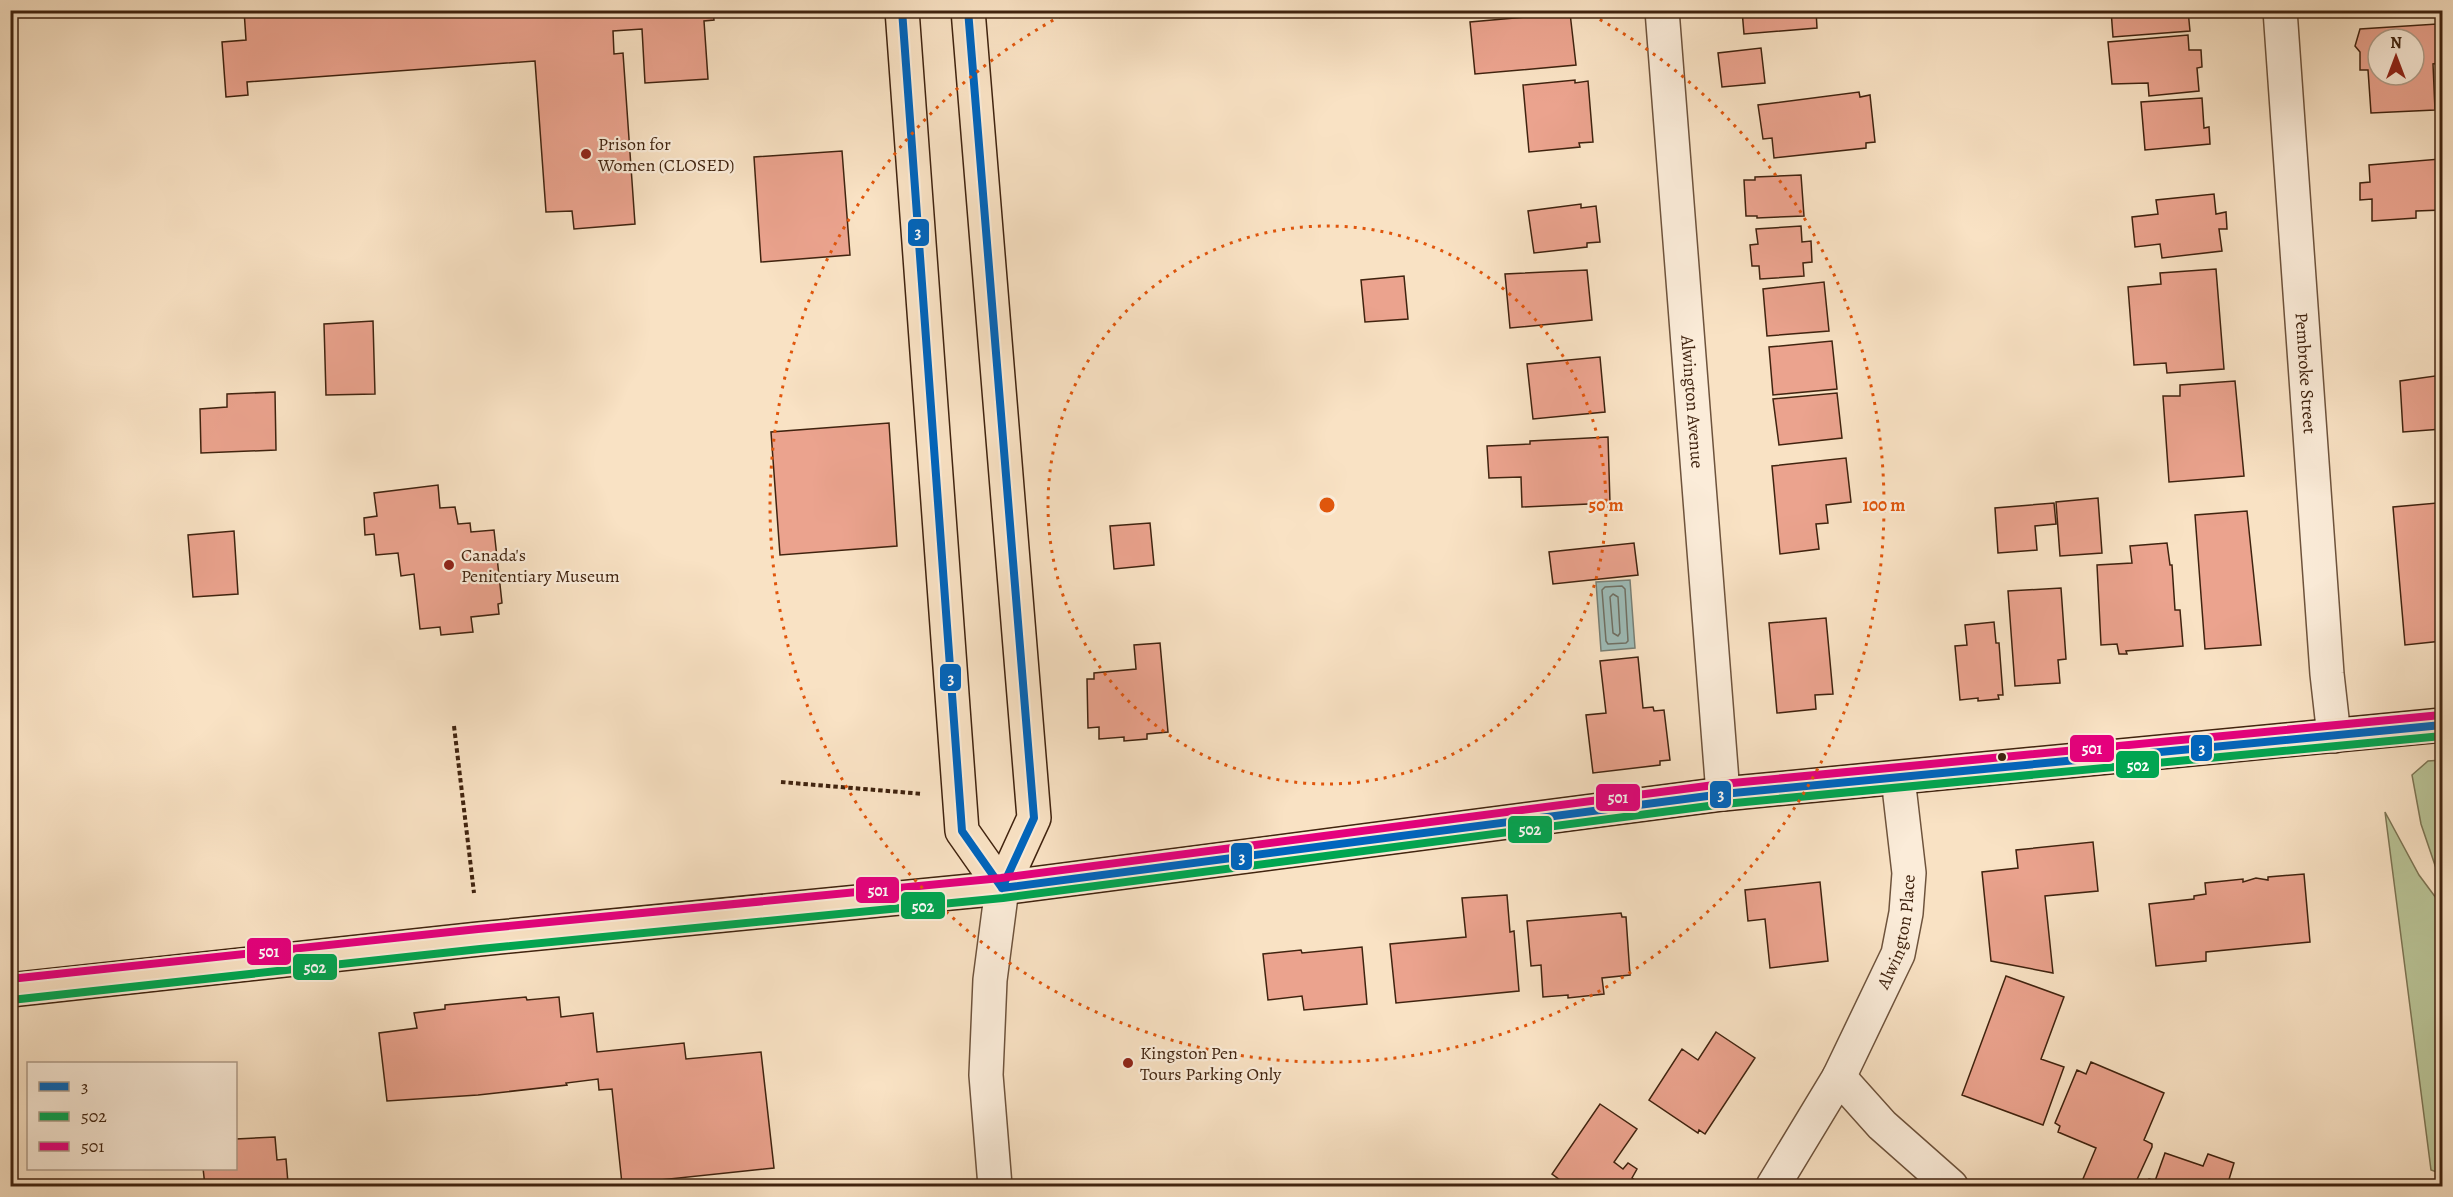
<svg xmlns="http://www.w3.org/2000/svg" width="2453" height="1197" font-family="Alegreya,serif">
	<rect width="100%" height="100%" fill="#f9e2c4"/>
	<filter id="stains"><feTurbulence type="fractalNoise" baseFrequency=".00333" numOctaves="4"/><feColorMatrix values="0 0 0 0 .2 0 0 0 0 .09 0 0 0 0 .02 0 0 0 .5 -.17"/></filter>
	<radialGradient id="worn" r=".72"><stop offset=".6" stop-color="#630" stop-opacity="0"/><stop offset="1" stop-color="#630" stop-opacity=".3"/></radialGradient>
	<!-- green -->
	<path fill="#b9c497" stroke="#7c7453" stroke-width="1.5" d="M2442 760V878L2438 874 2421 824 2412 775 2428 761Z
		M2385 812 2419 875 2442 906V1174L2431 1170Z"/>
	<!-- water -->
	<path fill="#9ebdb9" stroke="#787f75" stroke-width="1.5" d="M1630 580 1635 648 1601 651 1596 582Z"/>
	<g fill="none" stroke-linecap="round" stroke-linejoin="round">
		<!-- shore -->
		<path stroke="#6f7064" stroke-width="1.5" d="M1622 586 1625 589 1628 641 1626 643 1608 644 1606 641 1602 590 1605 587Z
			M1613 594 1618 597 1620 633 1618 636 1613 633 1610 597Z"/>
	</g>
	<!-- building -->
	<path fill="#eba38e" stroke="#40230f" stroke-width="1.5" fill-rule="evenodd" d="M244 10H713L714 20 704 21 708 79 645 83 642 29 613 31 614 54 623 53 635 224 574 229 572 211 546 212 535 61 247 82 248 95 226 97 222 42 246 40Z
		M1742 10H1816L1817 28 1744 34Z
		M2111 10H2188L2190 31 2113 37Z
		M2358 10H2417V13L2359 17Z
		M1570 13 1576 65 1475 74 1470 22Z
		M2437 24 2439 63 2433 64 2435 110 2371 113 2368 70H2360V52L2355 46 2360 29ZM2378 39H2414V75H2378Z
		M2188 35 2189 50H2201L2202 67 2197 68 2199 91 2149 96 2148 83 2112 84 2108 42Z
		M1761 48 1765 83 1722 87 1718 53Z
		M1575 80V83L1588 81 1593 142 1579 143 1580 147 1529 152 1523 85Z
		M1859 92 1860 97 1870 95 1875 142 1866 143V148L1774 158 1772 138 1763 139 1758 105Z
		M2202 98 2204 128 2209 127 2210 144 2145 150 2141 102Z
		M842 151 850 255 761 262 754 157Z
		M2440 159 2442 210 2416 211V218L2372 221V199L2360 200V183L2370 182 2369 165Z
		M1801 175 1804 216 1757 218V216H1746L1744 180H1755V177Z
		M2214 194 2216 214 2226 212 2227 229H2219L2222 251 2162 258 2160 244 2135 247 2132 217 2158 214 2156 200Z
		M1581 204V208L1596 206 1600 242 1587 243V247L1534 253 1528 211Z
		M1801 226 1802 242 1811 241 1812 262 1803 263 1804 276 1760 279 1759 266H1752L1750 245 1758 244 1756 229Z
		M2216 269 2224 369 2167 373 2166 363 2134 365 2128 287 2161 284 2160 273Z
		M1587 270 1592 320 1510 328 1505 274Z
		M1404 276 1408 319 1365 322 1361 280Z
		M1824 282 1829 331 1767 336 1763 289Z
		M373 321 375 394 326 395 324 324Z
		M1832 341 1837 389 1773 395 1769 347Z
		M1600 357 1605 412 1533 419 1527 364Z
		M2442 375V429L2403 432 2400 381Z
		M2235 381 2244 476 2169 482 2163 396H2180V385Z
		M275 392 276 450 201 453 200 409 227 407V394Z
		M1837 393 1842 438 1779 445 1773 399Z
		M889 423 897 546 780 555 771 432Z
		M1608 437 1610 503 1522 507 1521 477 1489 478 1487 446 1530 444V441Z
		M1846 458 1851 502 1826 505 1828 523 1816 524 1819 549 1780 554 1772 466Z
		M438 485 440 508 455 507 458 524 470 523 471 532 494 530 502 603 498 604 499 614 471 617 473 632 441 635 440 627 420 629 414 574 401 576 398 553 376 555 374 534 365 535 364 518 377 516 374 493Z
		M2098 498 2102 553 2060 556 2056 502Z
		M2054 503 2056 524 2035 526 2037 550 1998 553 1995 508Z
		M2437 503 2442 563V641L2405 645 2393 507Z
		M2247 511 2261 645 2205 649 2195 515Z
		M1150 523 1154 565 1114 569 1110 526Z
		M234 531 238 594 193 597 188 535Z
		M1634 543 1638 575 1553 584 1549 552Z
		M2167 543 2170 565H2172L2175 610H2180L2183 646 2126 651 2127 654H2119L2117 644 2101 645 2097 565 2132 563 2130 546Z
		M2061 588 2066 659 2058 660 2060 683 2015 686 2008 591Z
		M1826 618 1833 694 1815 695 1816 709 1777 713 1769 623Z
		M1994 622 1996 643H1999L2003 695H1998L1999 699 1978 701V698L1960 700 1955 646 1967 645 1965 625Z
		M1160 643 1168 732 1147 734V739L1124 741V737L1099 739V727L1088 728 1087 679H1094V673L1136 669 1134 645Z
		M1638 657 1643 708 1653 707 1654 711 1664 710 1670 760 1660 761V765L1593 773 1586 715 1606 713 1600 661Z
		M2093 842 2098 891 2045 896 2053 973 1991 961 1982 872 2018 868 2016 850Z
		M2304 874 2310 942 2206 952V961L2156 966 2149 904 2194 899V896L2206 894 2205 883 2243 879V882L2256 878 2268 880V877Z
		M1820 882 1828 961 1770 968 1765 919 1748 921 1745 890Z
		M1507 895 1510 932 1514 931 1519 991 1396 1003 1390 944 1466 937 1462 898Z
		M1621 913 1622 917H1626L1630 975 1602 978 1604 994 1568 998V995L1543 997 1541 965 1531 966 1527 921Z
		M1362 947 1367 1004 1304 1010 1302 996 1268 1000 1263 954 1301 950 1302 953Z
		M2006 976 2064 997 2041 1059 2064 1067 2043 1125 1962 1095Z
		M526 997 527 1000 559 997 561 1017 593 1013 597 1052 684 1043 686 1059 761 1052 774 1168 622 1184 612 1089 599 1090 598 1079 566 1083 567 1085 478 1095 387 1101 379 1033 417 1028 414 1013 445 1009V1005Z
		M1716 1032 1755 1058 1705 1134 1699 1130 1698 1133 1649 1100 1682 1049 1698 1060Z
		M2091 1062 2164 1093 2144 1140 2152 1144V1147L2134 1186H2080L2096 1148 2058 1132 2060 1126 2055 1123 2077 1070 2086 1074Z
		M1600 1104 1637 1129 1614 1162 1623 1169 1628 1163 1637 1169 1632 1178 1636 1181 1632 1186H1562L1564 1183 1552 1174Z
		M275 1137 277 1160 286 1159 288 1183H281V1186H205L203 1168H236V1139Z
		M2165 1153 2203 1166 2208 1154 2234 1163 2227 1186H2146L2149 1179 2155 1181Z"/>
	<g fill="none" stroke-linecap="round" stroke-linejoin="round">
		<defs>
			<g id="minor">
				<path id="s1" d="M1662 10 1723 794"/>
				<path id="s2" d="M2280 10 2327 674 2334 736"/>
				<path id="s3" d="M1839 1077 1898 954 1906 913 1909 873 1898 778"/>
				<path d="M995 1186 986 1075 990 980 1002 888"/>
				<path d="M1773 1186 1839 1077 1882 1125 1951 1186"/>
			</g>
			<path id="major" d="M902 10 962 831 1002 888
				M968 10 1034 818 1002 888
				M10 990 479 939 1002 888 1723 794 2442 725"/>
		</defs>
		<!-- minor casing -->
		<use href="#minor" stroke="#6e533c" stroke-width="36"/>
		<!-- major casing -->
		<use href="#major" stroke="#40230f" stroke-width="36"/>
		<!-- path -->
		<path stroke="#40230f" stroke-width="4" stroke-dasharray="4.5 3" stroke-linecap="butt" d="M454 726 474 893
			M781 782 923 794"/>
		<!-- minor -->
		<use href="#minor" stroke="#fbecd9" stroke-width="33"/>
		<!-- major -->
		<use href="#major" stroke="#f9e2c4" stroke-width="33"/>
		<defs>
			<path id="bus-1" d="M902 10 962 831 1002 888
				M968 10 1034 818 1002 888
				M1002 888 1723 794 2442 725"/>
			<path id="bus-2" d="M11 1000 480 949 1003 898 1724 804 2442 736"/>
			<path id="bus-3" d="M10 979 478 929 1001 878 1722 784 2441 715"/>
		</defs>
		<!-- bus-1 casing -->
		<use href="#bus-1" stroke="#fbecd9" stroke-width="12"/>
		<!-- bus-2 casing -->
		<use href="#bus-2" stroke="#fbecd9" stroke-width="12"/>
		<!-- bus-3 casing -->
		<use href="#bus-3" stroke="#fbecd9" stroke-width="12"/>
		<!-- bus-1 -->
		<use href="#bus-1" stroke="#0065bd" stroke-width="8"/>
		<!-- bus-2 -->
		<use href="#bus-2" stroke="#00a651" stroke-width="8"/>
		<!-- bus-3 -->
		<use href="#bus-3" stroke="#e5007d" stroke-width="8"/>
	</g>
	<!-- distance rings -->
	<g fill="none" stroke="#e0560c" stroke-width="3" stroke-dasharray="3 6">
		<circle cx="1327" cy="505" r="279"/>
		<path d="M1584 11A557 557 0 1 1 1070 11"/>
	</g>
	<!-- markers -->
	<g fill="#8f2418" stroke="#fbecd9" stroke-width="2">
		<circle cx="586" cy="154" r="6"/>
		<circle cx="449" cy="565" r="6"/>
		<circle cx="1128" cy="1063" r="6"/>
	</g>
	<circle fill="#40230f" stroke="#fbecd9" stroke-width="2" cx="2002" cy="757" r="5"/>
	<g text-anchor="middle" stroke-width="4.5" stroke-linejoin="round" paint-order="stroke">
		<!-- poi labels -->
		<g font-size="18" fill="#40230f" stroke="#fbecd9" text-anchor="start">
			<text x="598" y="150">Prison for<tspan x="598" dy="21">Women (CLOSED)</tspan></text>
			<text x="461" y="561">Canada's<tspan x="461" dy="21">Penitentiary Museum</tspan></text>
			<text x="1140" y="1059">Kingston Pen<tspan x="1140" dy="21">Tours Parking Only</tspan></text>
		</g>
		<!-- street labels -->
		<g font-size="18" fill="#40230f" stroke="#fbecd9">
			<text dy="6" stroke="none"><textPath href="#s2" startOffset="364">Pembroke Street</textPath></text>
			<text dy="6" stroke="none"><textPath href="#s1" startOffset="393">Alwington Avenue</textPath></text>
			<text dy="6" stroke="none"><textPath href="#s3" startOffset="158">Alwington Place</textPath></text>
		</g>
	</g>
	<circle cx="1327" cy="505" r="9" fill="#e0560c" stroke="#fbecd9" stroke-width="3"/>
	<g font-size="18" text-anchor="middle" font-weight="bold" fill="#e0560c" stroke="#fbecd9" stroke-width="4.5" stroke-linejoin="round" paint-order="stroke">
		<text x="1606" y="511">50 m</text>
		<text x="1884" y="511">100 m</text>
	</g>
	<g stroke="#fbecd9" stroke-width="2">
		<rect x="907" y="218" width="23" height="29" rx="6" fill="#0065bd"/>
		<rect x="939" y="663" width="23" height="29" rx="6" fill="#0065bd"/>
		<rect x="2190" y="734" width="23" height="28" rx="6" fill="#0065bd"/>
		<rect x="2069" y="734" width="46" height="29" rx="6" fill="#e5007d"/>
		<rect x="2115" y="750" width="45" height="29" rx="6" fill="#00a651"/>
		<rect x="1709" y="780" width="23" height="29" rx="6" fill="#0065bd"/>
		<rect x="1595" y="783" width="46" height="29" rx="6" fill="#e5007d"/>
		<rect x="1507" y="815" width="46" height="29" rx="6" fill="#00a651"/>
		<rect x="1230" y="842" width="23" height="29" rx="6" fill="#0065bd"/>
		<rect x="855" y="876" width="45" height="28" rx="6" fill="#e5007d"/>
		<rect x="900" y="891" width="46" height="29" rx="6" fill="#00a651"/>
		<rect x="246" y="937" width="46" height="29" rx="6" fill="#e5007d"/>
		<rect x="292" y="953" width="46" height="28" rx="6" fill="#00a651"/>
	</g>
	<g font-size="16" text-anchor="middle" font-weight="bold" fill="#fff">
		<text x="918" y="238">3</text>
		<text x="951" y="684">3</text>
		<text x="2202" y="754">3</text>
		<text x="2092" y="754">501</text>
		<text x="2138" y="771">502</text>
		<text x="1721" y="800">3</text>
		<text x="1618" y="803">501</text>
		<text x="1530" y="835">502</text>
		<text x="1242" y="863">3</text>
		<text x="878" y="896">501</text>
		<text x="923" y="912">502</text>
		<text x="269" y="957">501</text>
		<text x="315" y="973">502</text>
	</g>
	<!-- margin -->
	<rect width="2453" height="1197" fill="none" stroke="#f9e2c4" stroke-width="36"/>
	<rect x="12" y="12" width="2429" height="1173" fill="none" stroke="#40230f" stroke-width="3"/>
	<rect x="18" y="18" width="2417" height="1161" fill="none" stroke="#40230f" stroke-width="1.5"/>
	<!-- legend -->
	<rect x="27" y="1062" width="210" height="108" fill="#fbecd9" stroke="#b09c88" stroke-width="1.5"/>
	<rect x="39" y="1082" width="30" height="9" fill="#0065bd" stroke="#b09c88" stroke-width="1.5"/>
	<text x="81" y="1092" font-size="18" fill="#40230f">3</text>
	<rect x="39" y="1112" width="30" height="9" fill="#00a651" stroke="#b09c88" stroke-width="1.5"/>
	<text x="81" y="1122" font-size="18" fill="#40230f">502</text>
	<rect x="39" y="1142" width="30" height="9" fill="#e5007d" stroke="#b09c88" stroke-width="1.5"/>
	<text x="81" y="1152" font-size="18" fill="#40230f">501</text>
	<!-- north arrow -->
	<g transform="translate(2396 57)"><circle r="28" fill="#fbecd9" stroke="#b09c88" stroke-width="1.5"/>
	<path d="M0-4.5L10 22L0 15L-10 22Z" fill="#8f2418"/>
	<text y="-9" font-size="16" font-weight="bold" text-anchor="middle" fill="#40230f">N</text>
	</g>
	<rect width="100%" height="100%" filter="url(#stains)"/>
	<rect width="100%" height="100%" fill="url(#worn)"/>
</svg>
